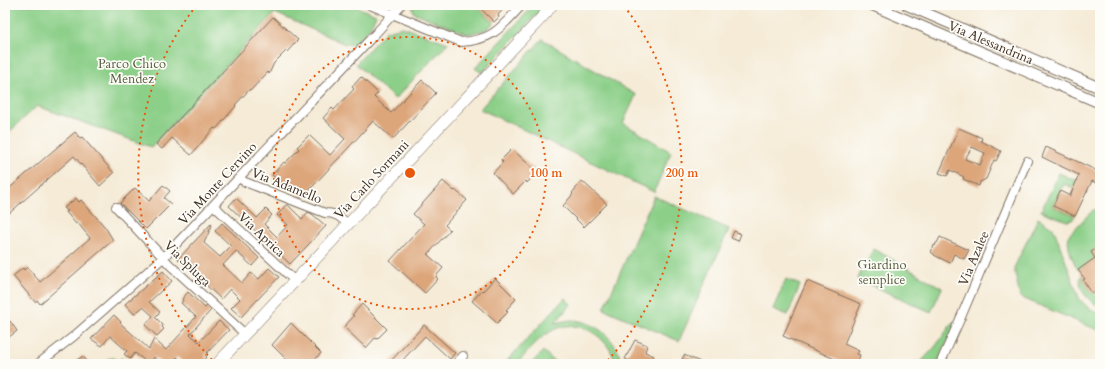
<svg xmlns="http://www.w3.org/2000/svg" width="1105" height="369" font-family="Cardo,serif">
	<rect width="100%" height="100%" fill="#fdfcf7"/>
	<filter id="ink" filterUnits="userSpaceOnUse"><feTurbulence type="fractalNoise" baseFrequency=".025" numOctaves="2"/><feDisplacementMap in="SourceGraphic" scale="8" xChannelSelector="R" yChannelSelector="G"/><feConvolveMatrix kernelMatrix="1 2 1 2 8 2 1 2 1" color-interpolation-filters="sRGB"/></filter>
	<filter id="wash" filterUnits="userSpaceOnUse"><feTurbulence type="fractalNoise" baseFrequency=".012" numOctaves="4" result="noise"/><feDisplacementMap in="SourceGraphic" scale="16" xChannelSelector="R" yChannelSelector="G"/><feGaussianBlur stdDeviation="0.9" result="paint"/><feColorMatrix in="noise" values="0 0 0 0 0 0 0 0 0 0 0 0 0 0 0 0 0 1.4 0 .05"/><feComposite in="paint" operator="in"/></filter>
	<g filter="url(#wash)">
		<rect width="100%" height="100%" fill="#f5ebd7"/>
		<!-- green -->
		<path fill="#8bcf88" stroke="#637c53" d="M5 5H352L376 15 371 26 356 45 345 44 275 13 151 147 37 106 5 136Z
			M412 5H475L494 23 485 30 468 34 414 13Z
			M534 5H546L482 73 475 68Z
			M403 27 448 43 395 99 356 64 386 31Z
			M542 39 636 95 623 123 671 152 654 192 480 109Z
			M1059 173 1077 181 1073 188 1064 184 1053 206 1075 216 1072 220 1067 221 1041 211Z
			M654 196 729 229 679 341 604 309Z
			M1099 209 1100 210V246L1091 252 1095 258 1078 270C1073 261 1066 246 1069 235L1093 210Z
			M1038 218 1052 227 1055 232 1079 298C1085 306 1091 310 1100 313V331L1020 297 1014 268Z
			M874 249 942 288 931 312 857 279Z
			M1082 275 1085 279 1083 280 1092 293 1094 292 1100 296V306C1089 303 1075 286 1082 275Z
			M786 279 800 285 788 315 773 309Z
			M565 298 571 304 555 323C561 322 567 320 573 320 596 322 619 340 621 364H615C612 344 592 326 571 326 563 325 552 330 545 335 536 341 525 355 517 364H504Z
			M953 322 956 323 937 364H919L935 347Z
			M543 351 557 364H531Z
			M114 358 118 361 121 358 128 364H111L107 359Z"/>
		<g id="blocks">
			<!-- building -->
			<path fill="#dda67a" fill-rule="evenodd" d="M477 5H507L498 15 499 17 494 22Z
				M273 17 298 40 294 44 287 52 286 51 274 63 269 74 268 72 251 90 250 89 235 105 236 106 216 129 214 128 191 155 172 138 162 149 156 144Z
				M361 77 378 93 374 97 391 113 422 80 436 93 393 139 373 121 302 198 290 187 288 190 272 175 284 162 285 163 299 149 297 147 309 135 330 155 345 139 323 118 332 108 334 110 354 89 352 87Z
				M959 128 982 138 981 141 1001 151 996 161 994 160 986 179 980 182 979 186 963 179 964 177 950 170 947 176 939 173ZM972 147 985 153 980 165 965 159Z
				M75 132 80 138 82 137 114 173 100 186 74 156 5 217V192Z
				M1046 147 1100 172 1096 183 1092 181 1075 216 1053 206 1060 191 1070 196 1079 175 1042 157Z
				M512 149 537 172 527 183 526 181 513 194 493 173 503 162 501 160Z
				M443 181 454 191 455 190 467 200 445 225 450 230 429 253 428 255 443 268 437 275 436 277 438 279 425 293 390 261 424 224 413 214Z
				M582 181 607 204 584 227 563 206 573 194 572 193Z
				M163 185 170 191 164 198 171 204 146 229 120 203 135 188 149 201Z
				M76 198 79 202 81 200 105 227 113 240 40 304 37 300 35 302 13 276 23 268 24 270 27 267 40 282 90 238 77 222 76 224 66 212 68 211 64 208Z
				M236 198 257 218 266 209 272 215 264 224 277 237 288 225 277 215 287 204 302 219 308 212 312 214 326 226 290 264 229 206Z
				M222 223 259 258 252 266 236 251 223 265 242 283 251 273 259 279 269 268 279 277 241 317 231 308 240 299 230 289 221 299 178 259 211 224 212 225 204 243 220 257 231 246 215 231Z
				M734 231 741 234 738 241 731 238Z
				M940 237 969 250 964 259 954 254 950 263 934 255V254L931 252 934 245 935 246 936 243H937Z
				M1100 246V300L1094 292 1092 293 1083 280 1085 279 1078 270 1095 258 1091 252Z
				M163 271 172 281 149 302 160 312 155 317 163 325 162 327 164 329 157 336 145 325 153 316 143 307 134 314 125 304Z
				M495 278 516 299 506 310 508 312 497 323 472 301 482 290 483 291Z
				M807 281 861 304 844 344 859 351 857 354 860 355 857 364H846L783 336Z
				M188 292 205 308 207 306 211 310 190 334 199 342 219 321 229 330 205 355 207 357 201 364H185L177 357 171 364H162L154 357 151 364H149L135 353 130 359 124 354 127 351 110 336 102 346 91 339 114 315 121 322 120 323 149 349 154 339 166 350 196 317 181 303 183 301 182 299Z
				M362 304 387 329 377 339 375 338 366 348 344 327 354 316 352 315Z
				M10 321 17 331 5 340V324Z
				M291 323 321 353 311 364H291L272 345Z
				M424 325 455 353 450 359 425 336 399 364H388Z
				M635 340 647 345 645 352 654 356 651 364H636L625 359Z
				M684 355 705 364H680Z
				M83 356 89 364H71Z"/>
		</g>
	</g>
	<g filter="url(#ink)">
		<use href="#blocks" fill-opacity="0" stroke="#7c6e5f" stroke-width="1"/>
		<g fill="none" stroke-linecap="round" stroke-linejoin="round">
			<defs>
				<path id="minor" d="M370 5 461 42C494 40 501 27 522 5
					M239 178 245 182 325 213C336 213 340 217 348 224
					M213 205 295 281
					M116 207 170 265 245 334
					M38 364 74 336 163 258 376 33 401 5
					M456 364 463 356
					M940 364 961 317 1027 161"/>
				<path id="tertiary" d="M872 5 1100 103
					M907 5 1100 88"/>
				<path id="secondary" d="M217 364 545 14 552 5"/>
			</defs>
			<!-- minor casing -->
			<use href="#minor" stroke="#7c6e5f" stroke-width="10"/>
			<!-- tertiary casing -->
			<use href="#tertiary" stroke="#7c6e5f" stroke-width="12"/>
			<!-- secondary casing -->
			<use href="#secondary" stroke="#7c6e5f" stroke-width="12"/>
			<!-- minor -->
			<use href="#minor" stroke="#fff" stroke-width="8"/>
			<!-- tertiary -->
			<use href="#tertiary" stroke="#fff" stroke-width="10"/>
			<!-- secondary -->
			<use href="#secondary" stroke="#fff" stroke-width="11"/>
		</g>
	</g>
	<!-- distance rings -->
	<g fill="none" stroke="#e8590c" stroke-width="2" stroke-dasharray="2 4">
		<circle cx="410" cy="173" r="136"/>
		<path d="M216 364A272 272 0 0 1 196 6M624 6A272 272 0 0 1 604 364"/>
	</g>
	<g text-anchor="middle" stroke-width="3.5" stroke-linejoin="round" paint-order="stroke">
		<!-- street labels -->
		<g font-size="13" fill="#3b2a1e" stroke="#fdfcf7">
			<text transform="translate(991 42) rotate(23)" y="5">Via Alessandrina</text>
			<text transform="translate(371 179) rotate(-47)" y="5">Via Carlo Sormani</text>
			<text transform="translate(217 183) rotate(-47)" y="5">Via Monte Cervino</text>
			<text transform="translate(287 185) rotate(22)" y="5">Via Adamello</text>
			<text transform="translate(262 234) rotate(43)" y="5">Via Aprica</text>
			<text transform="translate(973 258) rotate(-67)" y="5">Via Azalee</text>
			<text transform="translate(188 263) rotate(44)" y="5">Via Spluga</text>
		</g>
		<!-- park labels -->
		<g font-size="13" fill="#535c3e" stroke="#fdfcf7">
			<text x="132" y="68">Parco Chico<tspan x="132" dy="15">Mendez</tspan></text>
			<text x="882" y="269">Giardino<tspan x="882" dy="15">semplice</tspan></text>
		</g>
	</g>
	<circle cx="410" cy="173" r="6" fill="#e8590c" stroke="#fdfcf7" stroke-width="2"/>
	<g font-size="12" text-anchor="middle" font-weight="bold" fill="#e8590c" stroke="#fdfcf7" stroke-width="3.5" stroke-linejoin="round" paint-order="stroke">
		<text x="546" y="177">100 m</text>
		<text x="682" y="177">200 m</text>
	</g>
	<!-- margin -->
	<rect width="1105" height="369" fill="none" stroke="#fdfcf7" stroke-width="20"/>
</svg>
